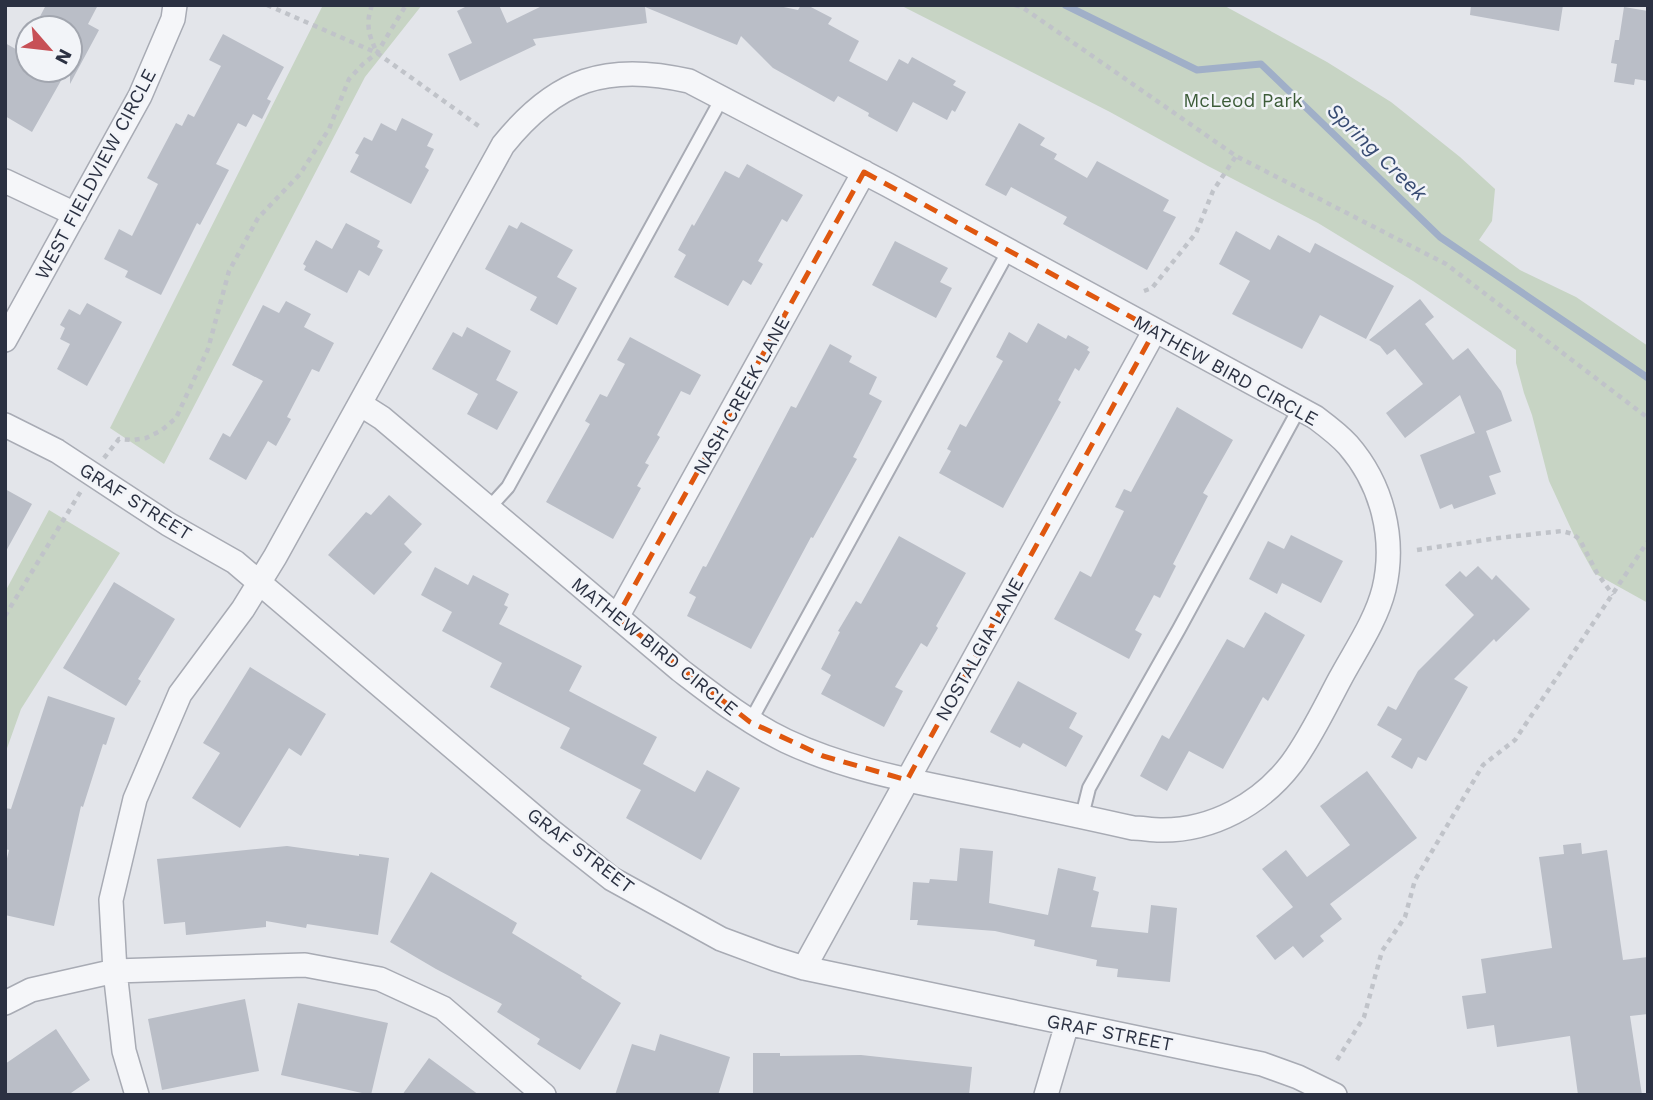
<svg xmlns="http://www.w3.org/2000/svg" width="1653" height="1100" font-family="'Work Sans',sans-serif">
	<rect width="100%" height="100%" fill="#e3e5ea"/>
	<!-- green -->
	<path fill="#c7d4c4" d="M323 5H422L365 77 164 464 110 428Z
		M900 5H1223L1327 62 1391 102 1460 157 1495 189 1492 221 1479 240 1520 270 1576 297 1648 346V603L1594 573 1579 546 1549 481 1532 415 1524 393 1516 363V350L1413 281 1318 223 1208 166 1110 112Z
		M49 510 120 553 21 709 5 754V592Z"/>
	<g fill="none" stroke-linecap="round" stroke-linejoin="round">
		<!-- stream -->
		<path stroke="#a0afc8" stroke-width="7" d="M1065 5 1197 70 1261 64 1440 237 1648 378"/>
	</g>
	<!-- building -->
	<path fill="#babec7" d="M46 5H98L88 24 99 30 70 84V28H34Z
		M469 5H499L507 23 544 5H774L798 10 801 5H807L832 18 828 24 859 41 849 61 887 81 899 59 908 64 912 57 956 81 953 85 966 92 955 112 952 110 947 120 913 102 897 132 868 116 869 113 838 96 834 102 773 68 741 36 737 45 645 7 647 23 533 39 536 45 460 81 448 54 472 43 457 11Z
		M1471 5H1563L1559 31 1470 15Z
		M1624 7 1648 11V81L1635 79 1634 85 1614 82 1617 64 1611 63 1615 40H1619Z
		M223 34 284 67 267 99 271 101 262 119 253 114 246 127 238 123 216 164 229 170 200 225 197 223 161 295 125 277 128 271 104 259 119 229 132 236 158 184 147 178 176 123 182 126 188 114 194 117 221 66 209 60Z
		M5 43 28 56V70H67L32 132 5 116Z
		M402 118 433 134 427 146 434 149 425 167 429 170 411 204 350 172 359 155 355 153 364 137 372 141 381 123 396 131Z
		M1019 123 1045 138 1040 145 1057 154 1054 159 1087 178 1097 161 1169 200 1163 211 1176 217 1147 270 1063 224 1067 217 1011 187 1006 196 985 185Z
		M747 164 803 195 787 222 782 219 758 261 763 264 751 285 743 280 728 306 674 277 686 255 678 250 692 224 694 226 725 171 739 178Z
		M521 222 573 250 557 277 577 288 557 325 530 310 537 297 485 269 509 225 517 229Z
		M346 223 380 241 377 247 383 250 369 276 359 270 347 293 304 270 306 266 303 264 316 240 332 249Z
		M1236 231 1270 250 1278 235 1310 253 1315 243 1394 286 1366 339 1320 315 1302 349 1232 314 1250 281 1219 264Z
		M895 241 948 268 940 282 952 288 936 318 872 285Z
		M1420 299 1434 317 1425 324 1453 360 1468 348 1501 391 1512 421 1486 431 1501 472 1489 476 1496 494 1454 509 1452 504 1440 509 1420 455 1475 433 1460 395 1405 438 1386 413 1423 384 1395 349 1387 355 1380 346 1369 340Z
		M286 301 311 314 304 327 334 343 319 372 312 369 287 417 291 419 276 446 268 441 246 480 209 459 223 433 230 437 263 381 232 365 263 305 279 313Z
		M87 303 122 322 87 386 57 369 70 344 60 339 65 328 60 325 69 309 80 315Z
		M1038 323 1066 339 1068 335 1089 347 1087 350 1090 352 1079 371 1075 368 1058 400 1061 402 1003 508 939 473 951 451 947 449 960 424 966 427 1003 361 996 357 1009 332 1027 343Z
		M467 327 511 351 496 380 518 392 497 430 467 414 478 394 432 369 453 332 462 337Z
		M630 337 701 375 690 395 681 391 657 435 660 437 645 463 649 465 637 486 641 488 613 539 546 502 590 424 585 421 600 394 607 397 625 364 617 360Z
		M830 344 852 356 849 362 877 377 869 394 882 401 853 457 857 459 813 538 811 537 751 649 687 616 696 597 689 593 703 566 706 567 791 406 796 408Z
		M1177 407 1233 440 1203 493 1208 496 1173 564 1176 566 1160 598 1154 595 1135 630 1142 634 1129 659 1054 619 1080 571 1091 577 1124 511 1115 507 1124 489 1131 492Z
		M5 489 32 504 5 553Z
		M389 495 422 524 404 544 412 552 374 595 328 555 366 512 371 515Z
		M1291 535 1343 561 1321 603 1282 583 1277 594 1249 579 1268 541 1284 549Z
		M899 536 966 573 936 626 938 628 927 647 921 643 895 687 903 691 884 727 821 694 831 675 821 669 840 632 838 631 856 601 861 604Z
		M1478 566 1492 580 1496 575 1530 609 1496 642 1494 639 1454 679 1468 687 1426 761 1418 757 1412 769 1391 757 1402 739 1377 725 1388 706 1396 710 1418 671 1474 615 1445 585 1460 571 1466 577Z
		M435 567 468 585 473 575 509 594 504 605 508 607 499 624 582 666 569 691 657 737 643 764 695 792 707 770 740 788 701 860 626 818 641 790 560 748 570 728 490 687 502 663 442 631 452 612 421 595Z
		M114 582 175 619 138 679 141 681 126 706 63 668Z
		M1265 612 1305 635 1268 701 1263 697 1223 769 1189 751 1167 791 1140 776 1162 735 1169 739 1227 639 1244 648Z
		M250 667 326 714 301 756 289 748 240 828 192 798 220 753 203 743Z
		M1018 681 1077 713 1069 728 1083 736 1066 767 1023 743 1020 748 990 732Z
		M48 696 115 718 106 745 103 744 83 807 81 806 54 926 5 915V867L9 850 5 849V808L11 809Z
		M1367 771 1417 838 1330 904 1342 919 1320 936 1324 941 1303 958 1293 946 1275 960 1256 936 1293 907 1262 869 1286 850 1307 877 1350 845 1320 806Z
		M1581 843 1582 854 1607 850 1623 960 1648 957V1014L1630 1016 1642 1095H1578L1570 1036 1497 1047 1494 1025 1467 1029 1462 996 1486 993 1481 959 1552 948 1539 857 1564 854 1563 845Z
		M287 846 359 856V854L389 858 378 935 307 924 306 928 266 921V927L186 935 185 922 164 924 157 859Z
		M960 848 993 851 989 903 1048 915 1058 868 1096 877 1093 890 1099 892 1091 927 1148 933 1151 905 1177 908 1170 982 1117 977 1118 969 1096 966 1097 960 1034 946 1035 940 995 931 917 925 918 920H910L913 882 929 883 930 879 957 881Z
		M431 872 517 923 512 933 582 976 581 978 621 1003 580 1070 537 1044 540 1039 497 1012 502 1004 436 969 390 942Z
		M245 999 259 1071 162 1090 148 1019Z
		M298 1003 388 1023 371 1095 281 1075Z
		M56 1029 90 1080 68 1095H5V1064Z
		M660 1034 730 1057 718 1095H615L632 1044 655 1051Z
		M753 1053H780V1056L861 1055 972 1067 969 1095H753Z
		M429 1058 479 1095H402Z"/>
	<g fill="none" stroke-linecap="round" stroke-linejoin="round">
		<defs>
			<path id="service" d="M488 509 508 487 722 98
				M750 722 1009 250
				M1082 816 1089 788 1179 629 1300 407"/>
			<path id="minor" d="M5 181 75 214
				M5 340 140 96 173 19 175 5
				M5 425 57 451 168 524 235 562 550 830 612 879 721 939 775 959 804 968 1262 1064 1298 1077 1335 1095
				M617 617 864 172
				M804 968 1155 330
				M5 1003 31 990 115 971 305 965 380 979 443 1008 544 1095
				M137 1095 124 1051 115 971 111 900 135 799 180 694 243 609 275 557 503 145C556 79 607 62 689 81L888 185 1315 417C1327 426 1338 434 1348 445 1382 484 1396 538 1384 589 1376 621 1355 651 1340 679 1325 707 1311 737 1292 763 1261 804 1212 831 1160 830 1151 830 1142 828 1133 828 1076 815 1018 803 960 791 901 779 841 767 786 741 747 722 714 696 680 670L382 418 360 404
				M1046 1095 1067 1024"/>
		</defs>
		<!-- service casing -->
		<use href="#service" stroke="#a8abb4" stroke-width="16"/>
		<!-- minor casing -->
		<use href="#minor" stroke="#a8abb4" stroke-width="26"/>
		<!-- path -->
		<path stroke="#c0c3c9" stroke-width="4.5" stroke-dasharray="5 5" stroke-linecap="butt" d="M267 5 377 53 480 127
			M372 5C365 25 369 35 377 53
			M1015 5 1022 7 1236 156 1446 264 1648 418
			M1144 291 1152 288 1196 233 1213 191 1236 156
			M104 458 119 439 133 440 146 438 162 430 176 418 208 349 229 271 258 218 300 174 329 129 349 79 363 64 377 53 406 5
			M1417 550 1498 538 1562 531 1573 534 1580 540 1597 573 1613 595
			M5 616 81 491
			M1337 1060 1364 1017 1382 951 1405 917 1415 880 1483 765 1515 740 1648 541"/>
		<!-- service -->
		<use href="#service" stroke="#f5f6f9" stroke-width="12"/>
		<!-- minor -->
		<use href="#minor" stroke="#f5f6f9" stroke-width="23"/>
	</g>
	<!-- marked area -->
	<path fill="none" stroke="#df570f" stroke-width="5" stroke-dasharray="14 9" stroke-linejoin="round" d="M864 172 1155 330 907 780 823 756 750 722 617 617Z"/>
	<g text-anchor="middle" stroke-width="5" stroke-linejoin="round" paint-order="stroke">
		<!-- park labels -->
		<g font-size="19" fill="#3d5c39" stroke="#f2f4f8">
			<text x="1243" y="107">McLeod Park</text>
		</g>
		<!-- street labels -->
		<g font-size="19" fill="#2b3142" stroke="#f2f4f8">
			<text transform="translate(95 174) rotate(-62)" y="7">WEST FIELDVIEW CIRCLE</text>
			<text transform="translate(1226 370) rotate(29)" y="7">MATHEW BIRD CIRCLE</text>
			<text transform="translate(741 395) rotate(-61)" y="7">NASH CREEK LANE</text>
			<text transform="translate(136 501) rotate(32)" y="7">GRAF STREET</text>
			<text transform="translate(655 646) rotate(39)" y="7">MATHEW BIRD CIRCLE</text>
			<text transform="translate(979 649) rotate(-61)" y="7">NOSTALGIA LANE</text>
			<text transform="translate(581 850) rotate(37)" y="7">GRAF STREET</text>
			<text transform="translate(1110 1032) rotate(11)" y="7">GRAF STREET</text>
		</g>
		<!-- water labels -->
		<g font-size="21" font-style="italic" fill="#384c73" stroke="#f2f4f8">
			<text transform="translate(1377 152) rotate(44)" y="7">Spring Creek</text>
		</g>
	</g>
	<!-- border -->
	<rect width="1653" height="1100" fill="none" stroke="#2b3142" stroke-width="14"/>
	<!-- north arrow -->
	<g transform="translate(49 49) rotate(118)"><circle r="33" fill="#f2f4f8" stroke="#a2a6af" stroke-width="2"/>
	<path d="M0-5L12 26L0 18L-12 26Z" fill="#c75056"/>
	<text y="-10" font-size="19" font-weight="bold" text-anchor="middle" fill="#2b3142">N</text>
	</g>
</svg>
